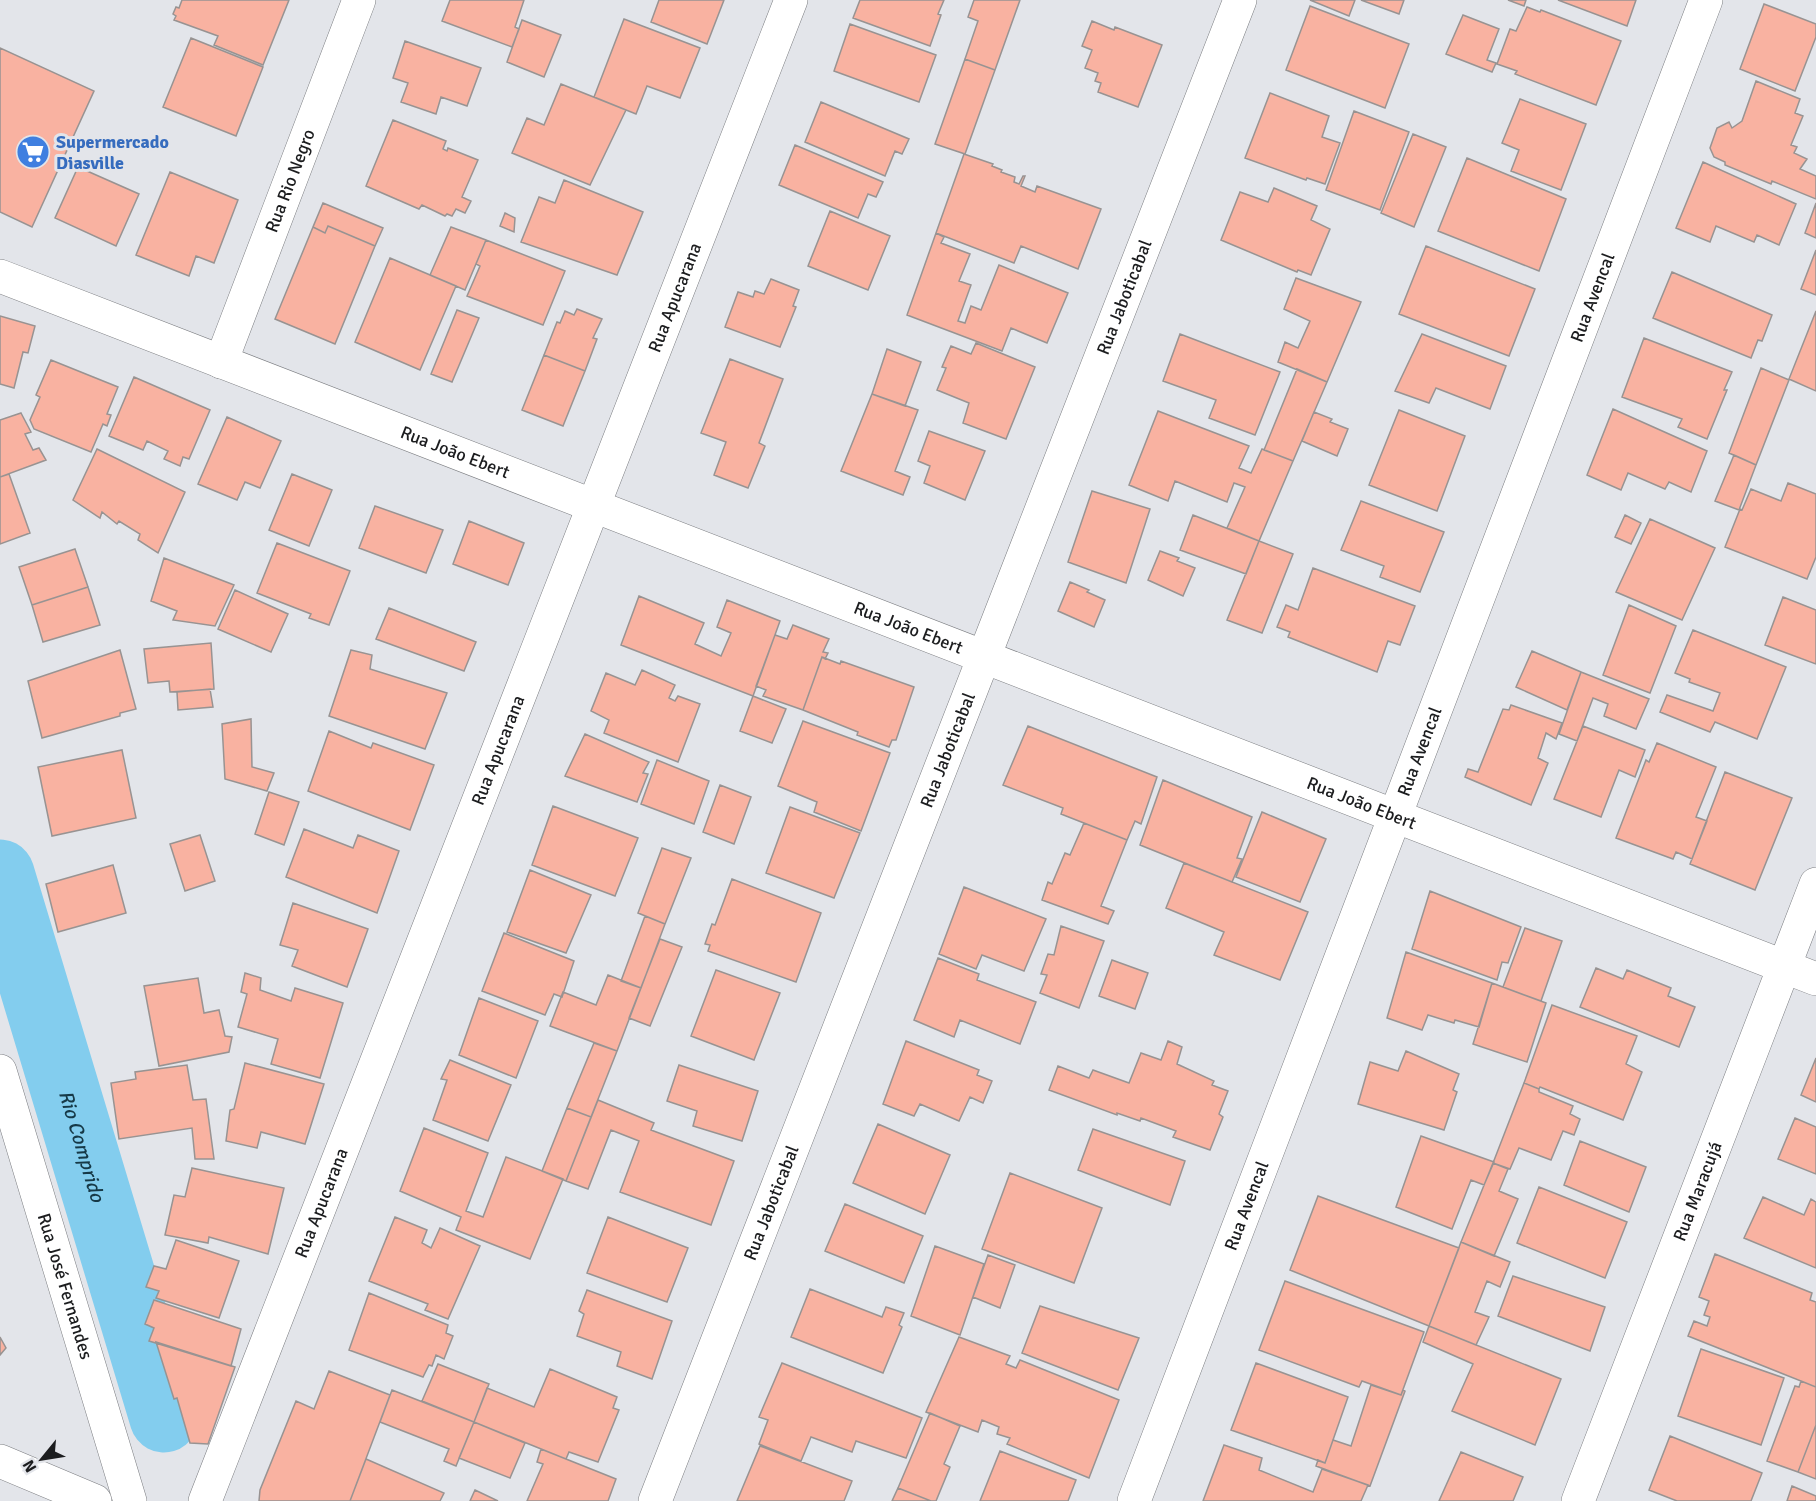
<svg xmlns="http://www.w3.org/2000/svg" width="1816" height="1501" font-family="Signika,sans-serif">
	<rect width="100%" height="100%" fill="#e3e5ea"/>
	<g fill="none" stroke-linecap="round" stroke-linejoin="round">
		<!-- river -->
		<path stroke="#83cdee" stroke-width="69" id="s1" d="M0 874 164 1418"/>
	</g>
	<!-- building -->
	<path fill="#f9b2a1" stroke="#989392" stroke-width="1.5" d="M182 0H289L263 65 214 45 218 36 174 20 176 16 173 14 176 7 179 8Z
		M450 0H524L515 27 519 29 512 47 442 21Z
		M659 0H724L707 44 651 22Z
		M860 0H944L938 14 941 15 930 46 853 18Z
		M974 0H1020L995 70 965 59 978 21 968 17Z
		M1310 0H1355L1349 16Z
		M1361 0H1404L1399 14Z
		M1508 0H1526L1524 6Z
		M1558 0H1636L1627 26Z
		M1764 4 1816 24V37L1795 91 1740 69Z
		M1310 6 1409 44 1385 108 1286 70Z
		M1527 7 1540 12 1541 10 1621 41 1596 105 1515 74 1517 71 1497 64 1510 29 1516 31Z
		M1463 15 1499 29 1487 60 1496 63 1492 72 1446 54Z
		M624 19 700 48 680 98 647 86 636 114 594 97Z
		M522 20 561 35 544 77 507 62Z
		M1092 21 1114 30 1115 27 1162 45 1138 107 1098 92 1101 83 1095 81 1098 73 1085 68 1092 50 1082 46Z
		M850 24 936 55 919 102 834 71Z
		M191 38 263 67 236 136 163 107Z
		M405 41 481 68 467 106 441 97 436 114 401 102 408 83 393 78Z
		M0 48 94 91 32 227 0 212Z
		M965 59 995 70 965 154 935 144Z
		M1756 81 1800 99 1795 113 1803 116 1791 145 1797 147 1794 153 1807 159 1800 169 1816 176V199L1772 181 1771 184 1725 165V162L1714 157 1710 148 1717 128 1729 122 1732 128 1742 121Z
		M561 84 626 110 590 185 512 153 527 118 544 125Z
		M1270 93 1329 116 1322 137 1340 143 1325 184 1307 178 1306 180 1245 158Z
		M1520 99 1586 124 1561 190 1511 171 1519 150 1502 143Z
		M821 102 909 139 902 154 895 151 885 176 805 142Z
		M1354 111 1409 132 1380 210 1326 190Z
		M393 120 446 141 443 149 447 151 448 148 478 160 462 197 471 201 465 213 456 209 452 216 447 214 445 216 422 205 419 209 366 186Z
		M1413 134 1446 147 1414 227 1381 213Z
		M795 145 883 182 876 197 868 194 858 218 779 185Z
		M964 154 993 164 992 166 1002 170 1001 172 1015 177 1014 182 1019 184 1023 176H1025L1021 186 1035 192 1037 186 1101 209 1078 269 1021 246 1014 263 936 233Z
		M1467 158 1566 199 1539 271 1438 231Z
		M1703 162 1796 204 1779 245 1757 235 1754 242 1716 226 1710 242 1676 228Z
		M78 167 139 194 116 246 55 218Z
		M170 172 238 200 214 263 196 256 189 276 136 255Z
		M564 180 643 212 617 275 521 242 539 197 555 203Z
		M1274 188 1317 206 1311 220 1330 229 1311 275 1298 270 1297 272 1221 240 1240 192 1268 202Z
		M323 203 383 228 375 246 328 226 325 233 313 227Z
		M1816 203V238L1805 233Z
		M830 211 890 236 868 290 808 266Z
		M505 213 515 218 514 232 500 226Z
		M328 226 375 246 335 344 275 319 313 227 325 233Z
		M451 227 486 240 465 290 430 275Z
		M936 233 944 237 941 243 970 254 959 281 971 285 958 321 965 323 971 306 981 310 999 265 1068 293 1047 343 1011 328 1002 351 907 315Z
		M486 240 565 271 543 325 467 296 480 266 476 264Z
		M1426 246 1535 289 1509 356 1399 314Z
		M1816 250V295L1801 289Z
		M390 258 456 286 420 370 355 342Z
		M1672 272 1772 315 1762 341 1758 340 1751 358 1653 318Z
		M1296 278 1361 302 1327 382 1278 362 1285 342 1298 348 1310 321 1284 309Z
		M771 279 799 290 793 306 796 307 780 347 725 327 738 292 753 297 755 291 764 294Z
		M577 309 602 319 593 338 597 339 585 371 544 355 557 322 560 323 565 311 574 315Z
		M457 310 479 318 452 382 431 374Z
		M1816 311V391L1789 379Z
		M0 316 35 326 28 353 23 352 14 388 0 384Z
		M1180 334 1280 372 1255 435 1209 418 1216 400 1163 381Z
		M1422 334 1506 366 1490 409 1436 388 1429 403 1395 391Z
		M1644 338 1732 372 1724 390H1727L1707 439 1678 427 1682 419 1622 397Z
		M976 343 1035 367 1006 439 963 423 969 403 937 390 946 368 942 367 951 346 971 354Z
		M887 349 921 362 905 406 872 394Z
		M544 355 585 371 563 426 522 410Z
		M730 359 783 379 759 443 765 446 748 488 714 475 726 442 701 433Z
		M51 360 118 387 107 414 111 415 107 426 103 424 91 452 34 429 30 420 40 397 36 395Z
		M1761 368 1789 380 1756 465 1729 453Z
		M1297 369 1327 382 1293 461 1264 450Z
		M134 377 210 410 189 459 183 457 180 466 164 459 168 451 147 441 143 450 109 436Z
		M872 394 918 410 895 471 910 477 903 495 841 471Z
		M1613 409 1707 451 1691 492 1669 482 1665 489 1628 473 1621 490 1587 475Z
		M1399 410 1465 436 1437 511 1369 485Z
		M1158 411 1249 446 1239 468 1251 473 1262 449 1293 461 1259 541 1227 528 1245 487 1234 483 1227 502 1175 481 1168 501 1129 485Z
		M1314 412 1332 419 1330 422 1348 429 1337 456 1302 441Z
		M21 413 31 432 25 434 33 450 39 448 46 460 0 477V420Z
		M227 417 281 441 260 488 245 482 237 500 198 484Z
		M929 431 985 451 965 500 924 483 930 466 918 461Z
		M97 449 185 492 158 553 138 540 140 534 119 521 117 524 102 512 100 518 73 500Z
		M1734 455 1756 465 1739 510 1715 501Z
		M9 474 30 533 0 544V477Z
		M292 474 332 490 309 546 269 530Z
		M1788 483 1816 494V557L1807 579 1725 547 1740 509 1742 510 1751 489 1781 501Z
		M1092 491 1150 509 1126 583 1068 562Z
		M1361 501 1444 532 1420 592 1380 577 1384 566 1341 550Z
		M375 506 443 530 426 573 359 548Z
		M1193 515 1259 541 1246 574 1180 550Z
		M1625 515 1641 523 1631 544 1615 537Z
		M1650 519 1715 548 1682 620 1616 592Z
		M469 521 524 543 508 585 453 564Z
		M1259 541 1293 554 1262 633 1227 620Z
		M277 543 350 571 329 625 309 618 311 614 257 593Z
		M75 549 88 587 32 605 19 567Z
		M1160 551 1179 558 1177 561 1195 568 1183 596 1148 580Z
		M164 558 234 585 215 626 173 620 177 611 151 601Z
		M1313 568 1415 606 1400 645 1388 641 1377 672 1288 637 1290 632 1277 627 1286 605 1298 610Z
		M1070 582 1089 590 1087 592 1105 600 1094 627 1058 611Z
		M88 587 100 625 43 642 32 605Z
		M235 590 288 614 271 652 218 629Z
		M639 596 704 623 695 644 721 656 731 633 717 627 727 600 780 621 753 696 621 645Z
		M1783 597 1816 610V664L1765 645Z
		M1629 605 1676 626 1650 693 1603 675Z
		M389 608 476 642 464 671 376 639Z
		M793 625 829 639 823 652 828 653 825 659 822 657 803 710 763 696 766 690 756 686 775 635 787 639Z
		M1693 630 1786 667 1757 739 1715 722 1710 732 1660 712 1667 695 1713 711 1720 693 1689 682 1690 679 1675 673Z
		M211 643 214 689 170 692 169 681 148 683 144 649Z
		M120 650 136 709 120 713V716L42 738 28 681Z
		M351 650 372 655 370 669 447 693 425 749 329 716Z
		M1532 651 1581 672 1567 710 1516 687Z
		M822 657 840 664 841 661 914 687 896 740H892L889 747 857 735 858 732 803 710Z
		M642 670 675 685 669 698 675 701 678 696 700 704 678 762 604 733 609 720 591 711 606 673 635 685Z
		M1581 672 1649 699 1636 729 1604 716 1608 704 1593 698 1577 741 1559 734Z
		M210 689 213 707 178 710 177 692Z
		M753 696 786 709 772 743 740 731Z
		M1511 705 1562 723 1556 739 1546 733 1538 758 1548 763 1531 805 1465 777 1468 769 1478 772 1503 709 1509 710Z
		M251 719 252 767 274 773 267 791 225 779 222 724Z
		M803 721 890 753 861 831 814 812 817 802 778 786Z
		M1028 726 1157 777 1141 824 1135 821 1127 840 1061 814 1063 808 1003 785Z
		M1583 726 1645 750 1635 777 1619 770 1601 817 1554 799Z
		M329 731 371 748 373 743 434 765 410 830 308 791Z
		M585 734 649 762 643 773 648 774 637 802 565 776Z
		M1657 743 1716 767 1696 817 1707 821 1692 859 1676 852 1673 859 1616 838 1646 760 1649 762Z
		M122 750 136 818 52 836 38 767Z
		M657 760 709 781 694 824 641 804Z
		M1725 772 1792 798 1755 890 1690 864Z
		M1163 780 1252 817 1237 858 1242 859 1232 882 1140 845Z
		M720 785 751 797 734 844 703 832Z
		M269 792 299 802 284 845 255 834Z
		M553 806 638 838 615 896 532 865Z
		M790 807 860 833 834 898 766 873Z
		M1262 812 1326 839 1300 902 1236 877Z
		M1084 823 1127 840 1101 906 1114 911 1108 924 1042 900 1048 882 1052 884 1065 853 1070 855Z
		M304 829 353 848 358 835 399 851 377 913 286 877Z
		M200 835 215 881 185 891 170 844Z
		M662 848 691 858 665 924 638 913Z
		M1184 863 1308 912 1280 980 1214 955 1224 932 1166 908Z
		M113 865 126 913 58 932 46 884Z
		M530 870 591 895 566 953 507 932Z
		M732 879 821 913 796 982 708 951 710 945 705 944 712 924 715 925Z
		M964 887 1046 919 1024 971 982 955 976 969 939 954Z
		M1430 891 1521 927 1508 963 1502 962 1497 980 1412 949Z
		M293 903 368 929 347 987 292 966 298 950 280 945Z
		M645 916 665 924 641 988 621 981Z
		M1061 926 1104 941 1079 1008 1040 993 1047 975 1041 974 1048 954 1054 955Z
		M1525 928 1562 941 1541 1001 1503 987Z
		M504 933 574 961 562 997 554 994 545 1015 482 991Z
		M660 939 682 947 650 1026 629 1018Z
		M1406 952 1492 983 1479 1027 1455 1020 1454 1023 1428 1015 1422 1030 1387 1018Z
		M938 958 979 974 977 980 1036 1002 1020 1044 960 1020 954 1037 914 1020Z
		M1112 960 1148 973 1135 1009 1099 996Z
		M1596 968 1623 979 1627 970 1671 988 1668 996 1695 1007 1679 1047 1580 1007Z
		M716 970 780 993 754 1060 691 1036Z
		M245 973 261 978 260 990 291 1001 295 988 343 1003 320 1078 271 1064 278 1039 238 1027 247 994 241 992Z
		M608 975 641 988 617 1051 550 1026 563 992 596 1005Z
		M198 978 204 1013 219 1010 225 1036 232 1037 229 1052 159 1066 144 986Z
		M1492 983 1546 1003 1527 1062 1473 1044Z
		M479 998 538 1021 516 1078 459 1055Z
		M1552 1005 1637 1036 1626 1064 1642 1072 1623 1120 1540 1087 1539 1089 1524 1083Z
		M906 1041 979 1070 977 1075 992 1081 983 1103 970 1097 959 1121 920 1104 914 1116 883 1104Z
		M1168 1041 1182 1047 1177 1064 1214 1081 1212 1085 1228 1091 1219 1114 1223 1117 1210 1150 1173 1137 1176 1131 1141 1118 1140 1121 1117 1113V1115L1049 1090 1058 1066 1089 1078 1093 1070 1129 1083 1141 1053 1161 1060Z
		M594 1043 617 1051 591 1117 567 1108Z
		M1406 1051 1459 1074 1453 1090 1457 1092 1444 1130 1358 1104 1370 1062 1398 1071Z
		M1816 1058V1102L1801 1095Z
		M450 1060 511 1085 488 1141 433 1120 447 1080 441 1079Z
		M245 1063 324 1084 305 1144 261 1132 257 1148 226 1141 230 1110 234 1109Z
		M187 1065 193 1100 206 1099 214 1159H195L192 1128 119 1139 111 1083 136 1079 135 1072Z
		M679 1065 758 1091 742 1141 693 1126 697 1111 667 1101Z
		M1524 1083 1539 1089V1092L1573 1106 1570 1114 1580 1119 1574 1135 1563 1131 1551 1160 1519 1148 1510 1169 1493 1163Z
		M598 1100 654 1123 651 1130 734 1161 711 1225 620 1192 639 1141 611 1130 588 1189 566 1181Z
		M567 1108 591 1117 566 1181 542 1171Z
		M1795 1118 1816 1127V1174L1778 1159Z
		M878 1124 950 1155 925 1214 853 1183Z
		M424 1128 488 1153 466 1211 483 1217 506 1157 563 1179 530 1259 456 1230 461 1217 400 1191Z
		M1093 1129 1185 1161 1170 1205 1078 1170Z
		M1421 1136 1494 1162 1484 1185 1471 1180 1452 1229 1396 1207Z
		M1580 1141 1646 1167 1629 1212 1564 1185Z
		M1493 1163 1508 1169 1499 1191 1518 1199 1494 1256 1461 1242Z
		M192 1168 284 1188 268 1254 209 1237 208 1243 165 1235 174 1195 185 1197Z
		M1010 1173 1102 1208 1074 1283 982 1249Z
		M1539 1187 1627 1222 1605 1278 1517 1243Z
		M1318 1196 1459 1248 1429 1326 1290 1270Z
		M1763 1197 1804 1215 1811 1199 1816 1202V1268L1744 1238Z
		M845 1204 923 1236 904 1283 825 1251Z
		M395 1217 427 1230 422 1243 431 1248 440 1228 480 1246 448 1319 425 1310 428 1304 369 1281Z
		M608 1217 688 1248 667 1302 587 1273Z
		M176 1240 239 1261 219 1318 156 1298 159 1291 146 1287 154 1266 166 1269Z
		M1461 1242 1510 1262 1500 1287 1487 1281 1475 1312 1489 1317 1476 1345 1429 1326Z
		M935 1246 984 1264 960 1335 911 1316Z
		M1715 1254 1812 1293 1810 1300 1816 1302V1387L1688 1336 1694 1321 1707 1326 1710 1317 1704 1315 1709 1301 1699 1297Z
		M988 1255 1015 1265 1000 1308 973 1297Z
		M1513 1276 1605 1307 1590 1351 1498 1316Z
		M1285 1281 1424 1332 1401 1395 1362 1381 1359 1387 1259 1350Z
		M810 1289 882 1317 886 1307 904 1313 899 1325 902 1327 883 1373 791 1337Z
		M587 1290 672 1321 652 1379 617 1366 621 1352 577 1336 584 1314 579 1311Z
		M369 1293 448 1325 446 1333 453 1336 444 1359 436 1355 432 1366 429 1365 423 1377 349 1350Z
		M154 1300 241 1329 231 1366 149 1341 154 1328 145 1324Z
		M1040 1306 1139 1338 1118 1390 1022 1353Z
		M1429 1326 1561 1379 1535 1445 1452 1411 1473 1364 1423 1342Z
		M0 1337 6 1348 0 1355Z
		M959 1337 1010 1356 1006 1364 1016 1368 1020 1360 1119 1400 1089 1478 1007 1444 1010 1438 997 1434 999 1427 982 1420 978 1432 926 1412Z
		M156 1342 235 1367 208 1444 190 1443 177 1398 174 1399Z
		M1701 1349 1784 1378 1761 1445 1678 1416Z
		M782 1363 922 1418 906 1458 856 1441 852 1452 811 1437 801 1461 759 1444 768 1420 759 1417Z
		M1256 1363 1348 1397 1325 1463 1231 1430Z
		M438 1364 489 1384 474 1422 422 1401Z
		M550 1369 617 1397 613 1408 619 1410 598 1462 569 1452 566 1459 474 1422 487 1388 534 1407Z
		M329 1371 390 1395 350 1501H259L260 1490 296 1401 314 1409Z
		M1801 1381 1816 1387V1425L1798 1472 1767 1461 1795 1386 1799 1387Z
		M1371 1385 1401 1395 1403 1390 1405 1391 1370 1486 1316 1466 1318 1460 1325 1463 1333 1440 1351 1446Z
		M392 1390 474 1422 456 1466 444 1461 449 1449 380 1422Z
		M930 1413 960 1426 944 1464 950 1467 936 1501H931L898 1488Z
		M474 1422 525 1443 510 1478 459 1458Z
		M1816 1425V1479L1798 1472Z
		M1670 1436 1762 1473 1751 1501H1677L1649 1490Z
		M1224 1445 1262 1458 1259 1470 1313 1492 1322 1469 1368 1485 1361 1501H1203Z
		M760 1446 852 1481 844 1501H737Z
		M541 1449 616 1479 608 1501H527L543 1464 537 1462Z
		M1000 1451 1076 1480 1068 1501H980Z
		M1461 1452 1523 1477 1513 1501H1439Z
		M366 1459 444 1493 440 1501H350Z
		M1792 1486 1816 1496V1501H1787Z
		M898 1488 931 1501H892Z
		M475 1490 498 1501H470Z"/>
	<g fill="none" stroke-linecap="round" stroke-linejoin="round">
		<defs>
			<g id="minor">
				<path id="s2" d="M0 276 1816 979"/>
				<path id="s3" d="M221 362 359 0"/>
				<path id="s4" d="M0 1071 130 1501"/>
				<path d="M0 1461 95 1501"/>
				<path id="s5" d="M205 1501 791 0"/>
				<path id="s6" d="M655 1501 1240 0"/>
				<path id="s7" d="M1134 1501 1706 0"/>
				<path id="s8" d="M1578 1501 1816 884"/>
			</g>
		</defs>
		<!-- minor casing -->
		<use href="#minor" stroke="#7c7e82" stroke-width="34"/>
		<!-- minor -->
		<use href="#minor" stroke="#fff" stroke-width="33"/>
	</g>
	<!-- icons -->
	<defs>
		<symbol id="supermarket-disc" viewBox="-11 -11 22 22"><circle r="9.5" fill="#3f7fe0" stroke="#e3e5ea"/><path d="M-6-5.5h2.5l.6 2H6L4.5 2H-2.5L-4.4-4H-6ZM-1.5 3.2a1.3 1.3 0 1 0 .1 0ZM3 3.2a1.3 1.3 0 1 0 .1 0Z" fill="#fff"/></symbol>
	</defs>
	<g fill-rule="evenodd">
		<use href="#supermarket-disc" x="14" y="133" width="38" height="38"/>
	</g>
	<g text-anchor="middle" stroke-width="6" stroke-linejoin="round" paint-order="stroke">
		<!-- shop labels -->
		<g font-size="18" font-weight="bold" fill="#366cbe" stroke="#e3e5ea" text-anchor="start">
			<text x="56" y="148">Supermercado<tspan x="56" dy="21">Diasville</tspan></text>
		</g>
		<!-- street labels -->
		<g font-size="18" fill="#1c1d1f" stroke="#e3e5ea">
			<text dy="6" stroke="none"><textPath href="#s3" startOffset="194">Rua Rio Negro</textPath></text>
			<text dy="6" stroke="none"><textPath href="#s7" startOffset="1288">Rua Avencal</textPath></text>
			<text dy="6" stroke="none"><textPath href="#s5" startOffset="1292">Rua Apucarana</textPath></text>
			<text dy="6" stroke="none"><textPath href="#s6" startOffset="1292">Rua Jaboticabal</textPath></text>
			<text dy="6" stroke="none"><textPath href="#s2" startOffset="488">Rua João Ebert</textPath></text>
			<text dy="6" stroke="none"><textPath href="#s2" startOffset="974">Rua João Ebert</textPath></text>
			<text dy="6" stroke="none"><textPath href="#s5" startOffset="806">Rua Apucarana</textPath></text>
			<text dy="6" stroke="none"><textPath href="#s6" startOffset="806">Rua Jaboticabal</textPath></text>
			<text dy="6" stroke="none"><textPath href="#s7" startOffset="802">Rua Avencal</textPath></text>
			<text dy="6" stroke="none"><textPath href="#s2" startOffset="1460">Rua João Ebert</textPath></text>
			<text dy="6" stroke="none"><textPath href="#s8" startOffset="332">Rua Maracujá</textPath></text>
			<text dy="6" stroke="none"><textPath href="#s5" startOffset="320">Rua Apucarana</textPath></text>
			<text dy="6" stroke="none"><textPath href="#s6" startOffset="320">Rua Jaboticabal</textPath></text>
			<text dy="6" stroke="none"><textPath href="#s7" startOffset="316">Rua Avencal</textPath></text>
			<text dy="6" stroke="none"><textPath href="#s4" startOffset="225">Rua José Fernandes</textPath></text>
		</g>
		<!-- water labels -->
		<g font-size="20" font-style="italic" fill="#163947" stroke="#e3e5ea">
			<text dy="7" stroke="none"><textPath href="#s1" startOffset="284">Rio Comprido</textPath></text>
		</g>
	</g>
	<!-- north arrow -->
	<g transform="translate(42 1459) rotate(240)" stroke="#e3e5ea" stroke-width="4.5" paint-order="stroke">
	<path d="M0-4.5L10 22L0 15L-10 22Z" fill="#1c1d1f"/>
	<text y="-9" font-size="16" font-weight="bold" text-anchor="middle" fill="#1c1d1f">N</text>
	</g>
</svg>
